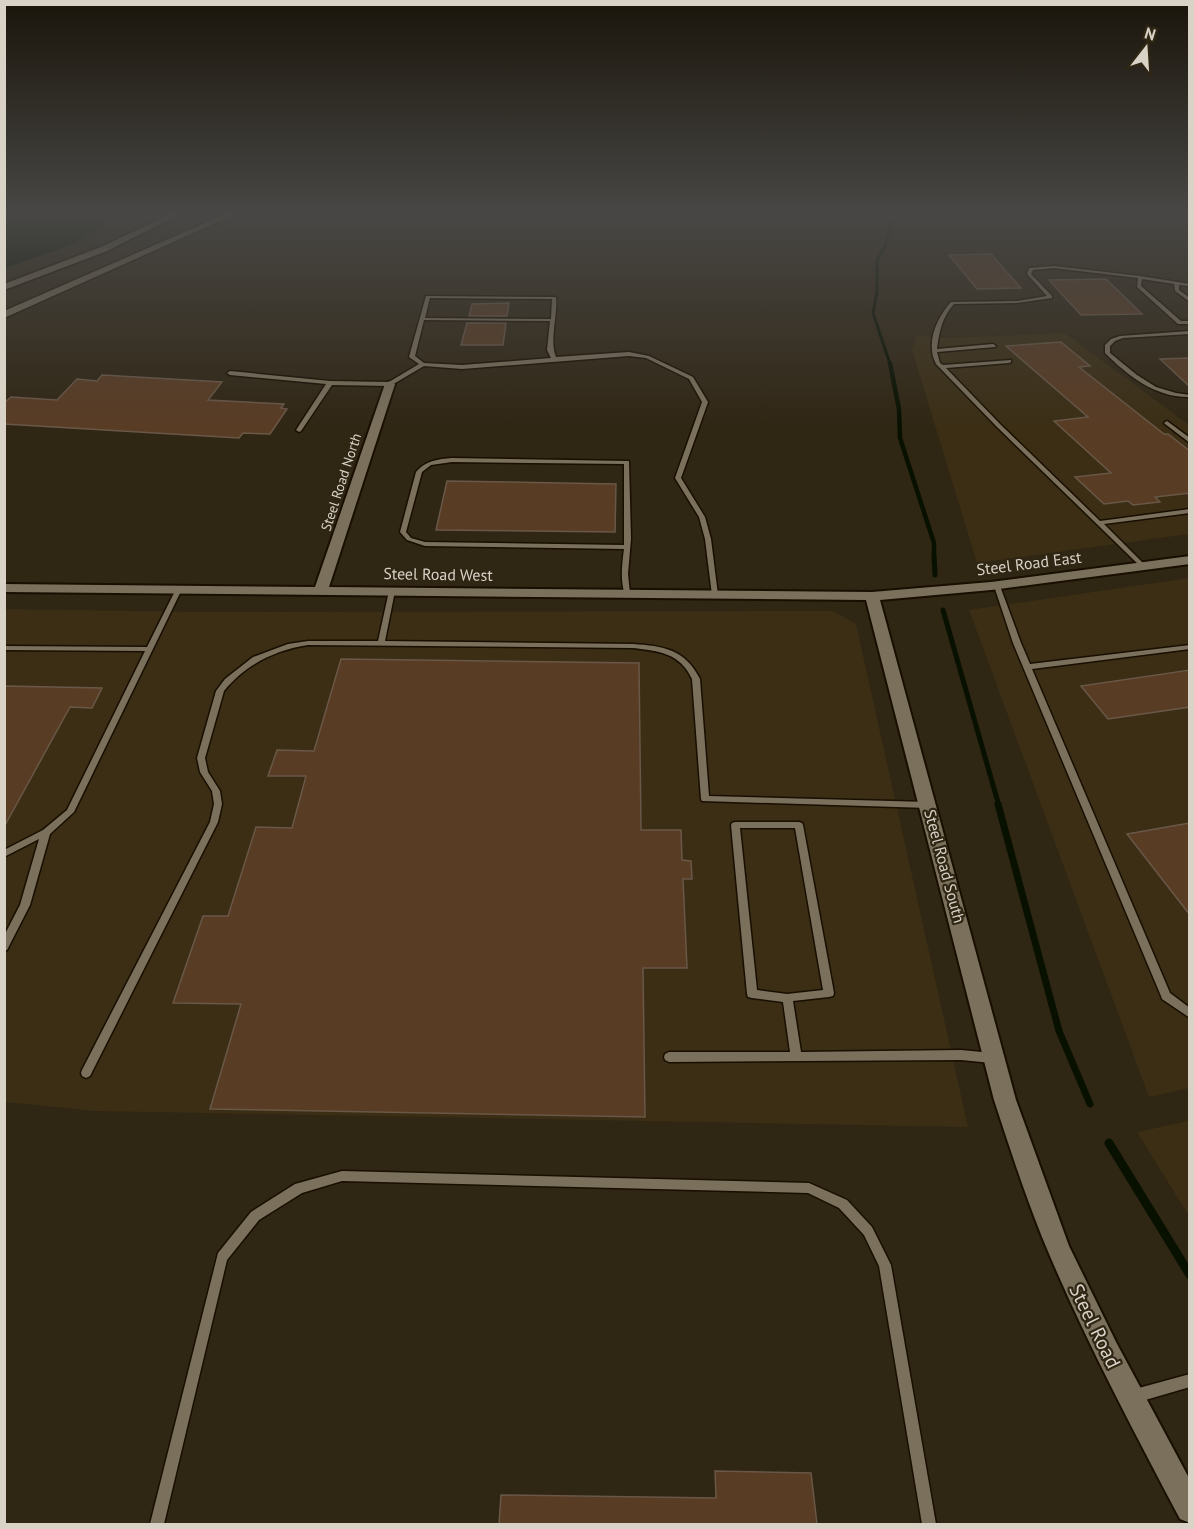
<svg xmlns="http://www.w3.org/2000/svg" width="1194" height="1529" font-family="'PT Sans',sans-serif">
	<rect width="100%" height="100%" fill="#302614"/>
	<!-- built -->
	<path fill="#3b2e15" d="M1065 333 1189 425V534L977 563 912 350 916 335 946 338Z
		M1189 578V1088L1149 1097 969 610Z
		M5 609 201 612 833 611 856 624 968 1127 95 1111 5 1102Z
		M1189 1121H1190L1189 1216 1137 1132Z"/>
	<!-- water -->
	<path fill="#081100" d="M4 213H120L74 244 5 268Z"/>
	<g fill="none" stroke-linecap="round" stroke-linejoin="round">
		<!-- stream-far4 -->
		<path stroke="#081100" stroke-width="3" d="M890 364 873 313 877 292V261L886 244 891 213"/>
		<!-- stream-far3 -->
		<path stroke="#081100" stroke-width="4.5" d="M890 363 899 409 900 438 934 543V558"/>
		<!-- stream-far2 -->
		<path stroke="#081100" stroke-width="5" d="M934 556 935 575
			M943 610 999 806"/>
		<!-- stream-far1 -->
		<path stroke="#081100" stroke-width="7" d="M998 804 1059 1031 1090 1104"/>
		<!-- stream -->
		<path stroke="#081100" stroke-width="9" d="M1109 1143 1190 1275"/>
	</g>
	<!-- building -->
	<path fill="#593c24" stroke="#695748" stroke-width="1.5" d="M991 254 1021 288 977 289 949 255Z
		M1106 279 1142 314 1081 315 1049 280Z
		M509 303 507 316H469L472 304Z
		M467 323H506L503 345H461Z
		M1061 342 1090 366 1079 367 1164 434H1168L1190 451V493L1155 497 1160 502 1133 505 1128 501 1104 504 1075 477 1111 473 1054 421 1088 417 1006 346Z
		M1190 358V387L1160 359Z
		M102 375 222 382 208 400 284 404 281 408 287 409 270 434 243 433 239 438 4 424V403L11 397 57 400 77 379 97 381Z
		M447 481 616 484 615 532 436 530Z
		M341 659 639 663 641 830H681L682 860 691 861 692 879H683L687 968H643L645 1117 210 1109 241 1004 173 1003 203 916H228L256 827 292 828 306 776H268L277 750 314 751Z
		M1190 670V707L1108 719 1081 686Z
		M4 686 102 688 92 708 70 707 4 827Z
		M1190 823V915L1127 834Z
		M715 1471 811 1473 817 1524H499L501 1495 716 1498Z"/>
	<g fill="none" stroke-linecap="round" stroke-linejoin="round">
		<defs>
			<path id="service" d="M1054 266 1140 276 1190 284V286L1179 285V290L1190 298V302L1175 291 1174 284 1142 279 1141 286 1181 321H1190V324H1178L1137 287 1138 278 1054 268 1033 270 1031 274 1052 296V298L1017 303 954 304C942 317 939 332 937 349L993 344 996 346 995 347 937 352 940 363 943 365 1011 360V362L1009 363 946 368 1000 424 1100 521 1190 509V513L1104 524 1145 565V567H1141L996 426 936 364C934 360 932 355 932 350 930 333 940 314 951 302L1017 301 1047 296 1027 274 1029 268Z
				M426 296 556 297C558 315 549 341 556 357L629 352 649 356 693 377 708 402 681 478 705 517 711 539 718 595 717 596H713L712 595 705 539 699 517 675 478 702 402 689 379 646 358 629 356 462 369 424 366 390 386 332 385 301 431 299 432 296 430 326 384 230 375 227 373 230 371 330 381 389 382 419 364 409 357ZM430 298 552 299 551 319 425 318ZM424 320 550 321 547 350 551 358 462 365 424 363 415 356Z
				M1190 331V334L1123 338 1115 341 1110 346V353L1137 375 1156 387 1176 393 1190 395V397C1156 398 1128 376 1105 353V345L1111 339 1120 336Z
				M1167 421 1190 438V443L1165 424 1164 423Z
				M452 458 629 461 631 539 628 574 630 594 629 595H625C620 581 622 564 624 549L425 546 407 540 400 532 416 472C425 461 438 459 452 458ZM452 462 624 464V545L425 542 411 538 406 532 422 472 431 465Z
				M997 584 1000 586 1021 643 1030 664 1190 645V649L1032 669 1170 993 1190 1008V1018L1162 999 1161 996 1013 643 994 586Z
				M179 587 182 589 74 812 50 834 30 905 7 950 4 951V936L20 905 39 839 4 857V850L43 830 67 810 145 651 4 650V646L147 647 176 589Z
				M392 589 395 591 385 641 633 644C663 646 685 649 700 679L709 796 928 802 932 805 928 808 702 801 701 799 692 679C680 653 659 651 633 648L308 645C275 650 245 665 224 691L205 758 208 772 220 791 222 804 218 822 90 1076 86 1078 82 1076 81 1073 82 1070 210 822 214 804 212 791 200 772 197 758 216 691 225 679 253 657 288 644 308 641H378L389 591Z
				M735 822H799L802 823 803 825 834 993 833 996 829 997 793 1001 801 1052 961 1050 992 1053 996 1055 997 1058 996 1061 992 1063 961 1060 669 1062 665 1060 664 1057 665 1054 669 1052H790L783 1002 752 998 748 997 747 994 731 825 732 823ZM740 828H795L823 990 787 994 757 990Z
				M342 1171 809 1183 847 1200 872 1227 891 1265 936 1524H922L879 1266 864 1235 839 1208 808 1193 342 1181 302 1193 259 1220 227 1260 164 1524H150L218 1253 251 1212 295 1184Z
				M1190 1374V1387L1135 1403 1130 1401 1128 1396 1130 1391 1135 1389Z"/>
			<path id="minor" d="M173 213H182L107 251 4 290V284L101 247Z
				M390 381 395 384 329 587 872 592 991 582 1190 556V564L991 590 880 600 1016 1100 1069 1246 1116 1342 1190 1480V1523L1180 1519C1131 1426 1082 1334 1042 1237 1024 1192 1009 1146 994 1100L866 600 4 592V584L315 587 385 384Z"/>
			<path id="tertiary" d="M228 213H238L4 318V311Z"/>
		</defs>
		<!-- service casing -->
		<use href="#service" stroke="#180f01" stroke-width="3"/>
		<!-- minor casing -->
		<use href="#minor" stroke="#180f01" stroke-width="4"/>
		<!-- tertiary casing -->
		<use href="#tertiary" stroke="#180f01" stroke-width="3"/>
		<!-- service -->
		<use href="#service" fill="#7b705c" fill-rule="evenodd"/>
		<!-- minor -->
		<use href="#minor" fill="#7b705c" fill-rule="evenodd"/>
		<!-- tertiary -->
		<use href="#tertiary" fill="#7b705c" fill-rule="evenodd"/>
	</g>
	<!-- sky -->
	<linearGradient id="sky" x2="0" y2="1"><stop stop-color="#1a150b"/><stop offset="0.5" stop-color="#484745"/><stop offset="1" stop-color="#484745" stop-opacity="0"/></linearGradient>
	<rect width="1194" height="427" fill="url(#sky)"/>
	<g text-anchor="middle" stroke-width="4.5" stroke-linejoin="round" paint-order="stroke">
		<!-- far-street labels -->
		<g font-size="14" fill="#d8d2c7" stroke="#302614">
			<text transform="translate(341 482) rotate(-72)" y="5">Steel Road North</text>
		</g>
		<!-- street labels -->
		<g font-size="16" fill="#d8d2c7" stroke="#302614">
			<text transform="translate(1029 563) rotate(-7)" y="6">Steel Road East</text>
			<text transform="translate(438 574) rotate(1)" y="6">Steel Road West</text>
			<text transform="translate(945 866) rotate(75)" y="6">Steel Road South</text>
		</g>
		<!-- near-street labels -->
		<g font-size="20" fill="#d8d2c7" stroke="#302614">
			<text transform="translate(1095 1326) rotate(64)" y="7">Steel Road</text>
		</g>
	</g>
	<!-- border -->
	<rect width="1194" height="1529" fill="none" stroke="#d8d2c7" stroke-width="12"/>
	<!-- north arrow -->
	<g transform="translate(1146 48) rotate(17)" stroke="#302614" stroke-width="4.5" paint-order="stroke">
	<path d="M0-4.5L10 22L0 15L-10 22Z" fill="#d8d2c7"/>
	<text y="-9" font-size="16" font-weight="bold" text-anchor="middle" fill="#d8d2c7">N</text>
	</g>
</svg>
